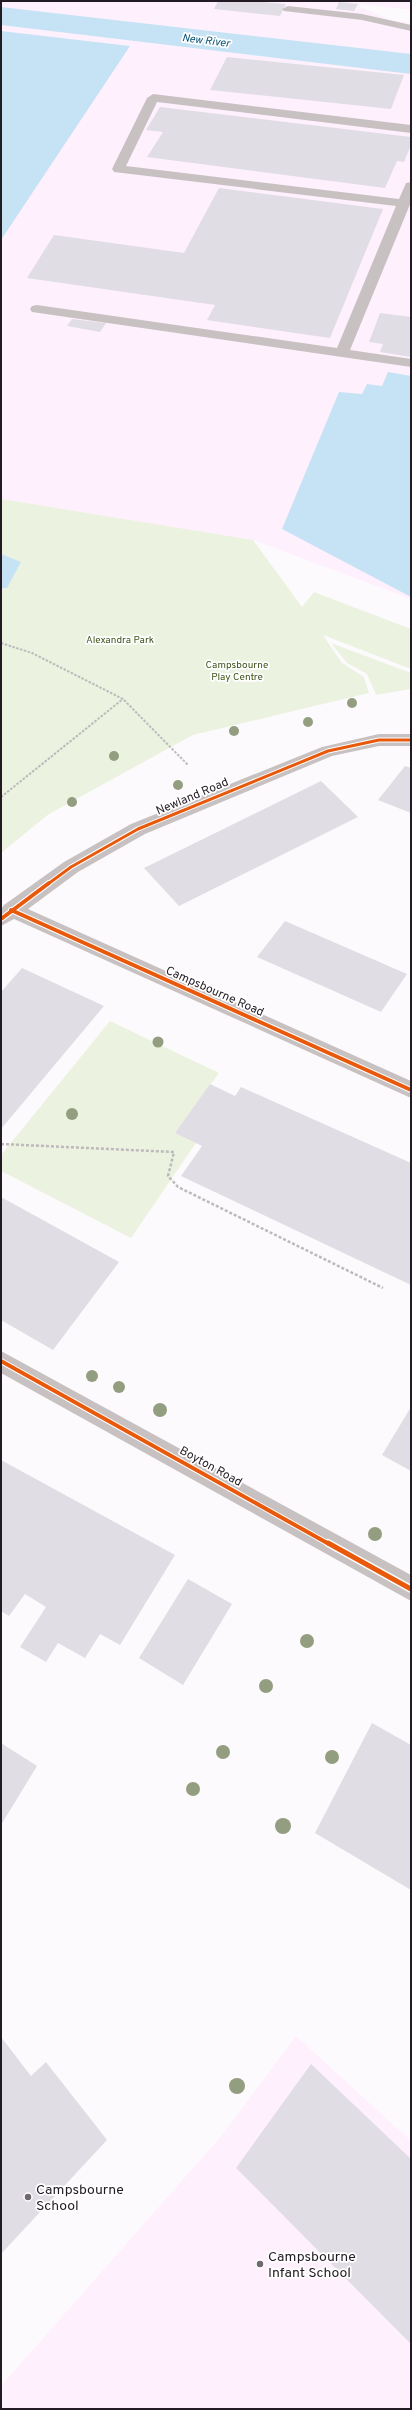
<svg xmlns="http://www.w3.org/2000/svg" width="412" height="2410" font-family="Overpass,sans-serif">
	<rect width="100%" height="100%" fill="#fdfafd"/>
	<!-- built -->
	<path fill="#fef0fd" d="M1 1H411V10L360 4V7L391 20 411 23V599L253 540 1 500Z
		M296 2036 411 2141V2409H1V2386L223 2134Z"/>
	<!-- green -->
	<path fill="#ebf3e0" d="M1 499 253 540 302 607 314 592 411 629V669L323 635 342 663 364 677 369 693 193 735 49 814 1 853Z
		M331 643 411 673V689L376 695 367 674 347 663Z
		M110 1021 219 1073 175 1133 196 1143 131 1238 1 1171V1155Z"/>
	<!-- water -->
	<path fill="#c6e3f5" d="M1 31 130 46 1 240Z
		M388 372 411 376V597L282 529 339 392 362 394 367 384 382 386Z
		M1 554 21 562 7 588H1Z"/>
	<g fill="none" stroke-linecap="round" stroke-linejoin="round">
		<!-- canal -->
		<path fill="#c6e3f5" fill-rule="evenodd" d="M1 7 411 54V74L1 25Z"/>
	</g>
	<!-- building -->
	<path fill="#e0dde4" d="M218 1H251L286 4 280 16 214 9Z
		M339 2 358 4 354 11 336 9Z
		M227 57 404 75 391 109 210 90Z
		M160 107 411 137V145L404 162 397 161 385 188 147 157 163 132 146 130Z
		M219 188 383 209 330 338 207 320 215 305 27 278 54 235 184 253Z
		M380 313 411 317V357L380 352 383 344 369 342Z
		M72 319 106 323 100 332 67 326Z
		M405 766 411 768V813L378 800Z
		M321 781 358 817 179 906 144 868Z
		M285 921 407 974 381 1012 257 957Z
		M22 968 104 1006 1 1129V992Z
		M210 1084 235 1096 241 1087 411 1163V1285L181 1176 202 1146 175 1133Z
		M1 1197 119 1262 53 1350 1 1320Z
		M411 1407V1471L382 1455Z
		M1 1460 175 1555 120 1645 100 1634 85 1658 58 1643 46 1662 20 1647 46 1607 25 1594 9 1616 1 1611Z
		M188 1579 232 1604 183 1685 139 1658Z
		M372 1723 411 1745V1890L315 1833Z
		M1 1743 37 1766 1 1825Z
		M1 2037 31 2076 46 2062 107 2140 1 2254Z
		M311 2064 411 2159V2344L236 2168Z"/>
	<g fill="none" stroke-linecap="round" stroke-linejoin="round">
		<!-- path-far1 -->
		<path stroke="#beb9ba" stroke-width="2" stroke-dasharray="2.5 1.5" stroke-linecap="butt" d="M1 643 32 653 123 699 188 765
			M1 797 123 699"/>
		<!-- path -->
		<path stroke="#beb9ba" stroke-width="2.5" stroke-dasharray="3 2" stroke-linecap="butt" d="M1 1144 174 1152 168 1176 178 1187 383 1288"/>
		<!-- minor -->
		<path fill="#c8c1c2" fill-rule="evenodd" d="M288 6 362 14 411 25V31L362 20 284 11 282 9Z
			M153 94 411 125V133L157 102 126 166 399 199 406 183 411 182V202L350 350 411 359V367L32 312 30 309 32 306 37 305 337 348 396 206 114 172 112 169 147 98Z
			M379 734H411V746H379L332 756 145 834 78 872 28 909 411 1081V1098L14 919 1 926V909L4 905 64 862 131 824 322 747Z
			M1 1351 411 1575V1601L1 1373Z"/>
		<defs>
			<path id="cycleway-far2" d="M48 884 71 867 138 829 328 751 379 740H411"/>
			<path id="cycleway-far1" d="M11 910 411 1090
				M1 919 49 883
				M1 1361 329 1544"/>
			<path id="cycleway" d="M328 1543 411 1589"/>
		</defs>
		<!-- cycleway-far2 casing -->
		<use href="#cycleway-far2" stroke="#fff" stroke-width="5"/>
		<!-- cycleway-far1 casing -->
		<use href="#cycleway-far1" stroke="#fff" stroke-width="6"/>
		<!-- cycleway casing -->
		<use href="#cycleway" stroke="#fff" stroke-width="8"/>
		<!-- cycleway-far2 -->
		<use href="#cycleway-far2" stroke="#e8590c" stroke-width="3"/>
		<!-- cycleway-far1 -->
		<use href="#cycleway-far1" stroke="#e8590c" stroke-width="4"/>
		<!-- cycleway -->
		<use href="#cycleway" stroke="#e8590c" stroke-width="5"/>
	</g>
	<!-- trees -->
	<g fill="#939e80">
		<circle cx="352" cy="703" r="5"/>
		<circle cx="308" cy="722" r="5"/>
		<circle cx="234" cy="731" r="5"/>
		<circle cx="114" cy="756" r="5"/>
		<circle cx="178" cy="785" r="5"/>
		<circle cx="72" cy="802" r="5"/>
		<circle cx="158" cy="1042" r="5.5"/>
		<circle cx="72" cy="1114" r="6"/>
		<circle cx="92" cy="1376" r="6"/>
		<circle cx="119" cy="1387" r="6"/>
		<circle cx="160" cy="1410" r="7"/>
		<circle cx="375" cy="1534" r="7"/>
		<circle cx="307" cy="1641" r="7"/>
		<circle cx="266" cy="1686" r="7"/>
		<circle cx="223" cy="1752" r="7"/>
		<circle cx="332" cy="1757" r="7"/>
		<circle cx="193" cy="1789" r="7"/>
		<circle cx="283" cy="1826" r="8"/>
		<circle cx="237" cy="2086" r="8"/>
	</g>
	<!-- markers -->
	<g fill="#6f696f" stroke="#fff" stroke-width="1.5">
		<circle cx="28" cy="2197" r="4"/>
		<circle cx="260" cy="2264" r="4"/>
	</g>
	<g text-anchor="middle" stroke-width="3.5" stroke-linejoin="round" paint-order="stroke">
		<!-- far-park labels -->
		<g font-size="10" fill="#3d5219" stroke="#fff">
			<text x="120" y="643">Alexandra Park</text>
			<text x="237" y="668">Campsbourne<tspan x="237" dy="12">Play Centre</tspan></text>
		</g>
		<!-- far-water labels -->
		<g font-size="11" font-style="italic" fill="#065374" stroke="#fff">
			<text transform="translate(206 40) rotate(7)" y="4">New River</text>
		</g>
		<!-- street labels -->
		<g font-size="12" fill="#231b23" stroke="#fff">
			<text transform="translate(192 796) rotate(-23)" y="4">Newland Road</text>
			<text transform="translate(215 991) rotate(24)" y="4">Campsbourne Road</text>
			<text transform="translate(211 1466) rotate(29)" y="4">Boyton Road</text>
		</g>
		<!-- near-poi labels -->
		<g font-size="14" fill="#231b23" stroke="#fff" text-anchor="start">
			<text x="36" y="2194">Campsbourne<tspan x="36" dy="16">School</tspan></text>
			<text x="268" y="2261">Campsbourne<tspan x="268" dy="16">Infant School</tspan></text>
		</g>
	</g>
	<!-- border -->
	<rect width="412" height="2410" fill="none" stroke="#231b23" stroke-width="4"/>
</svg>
